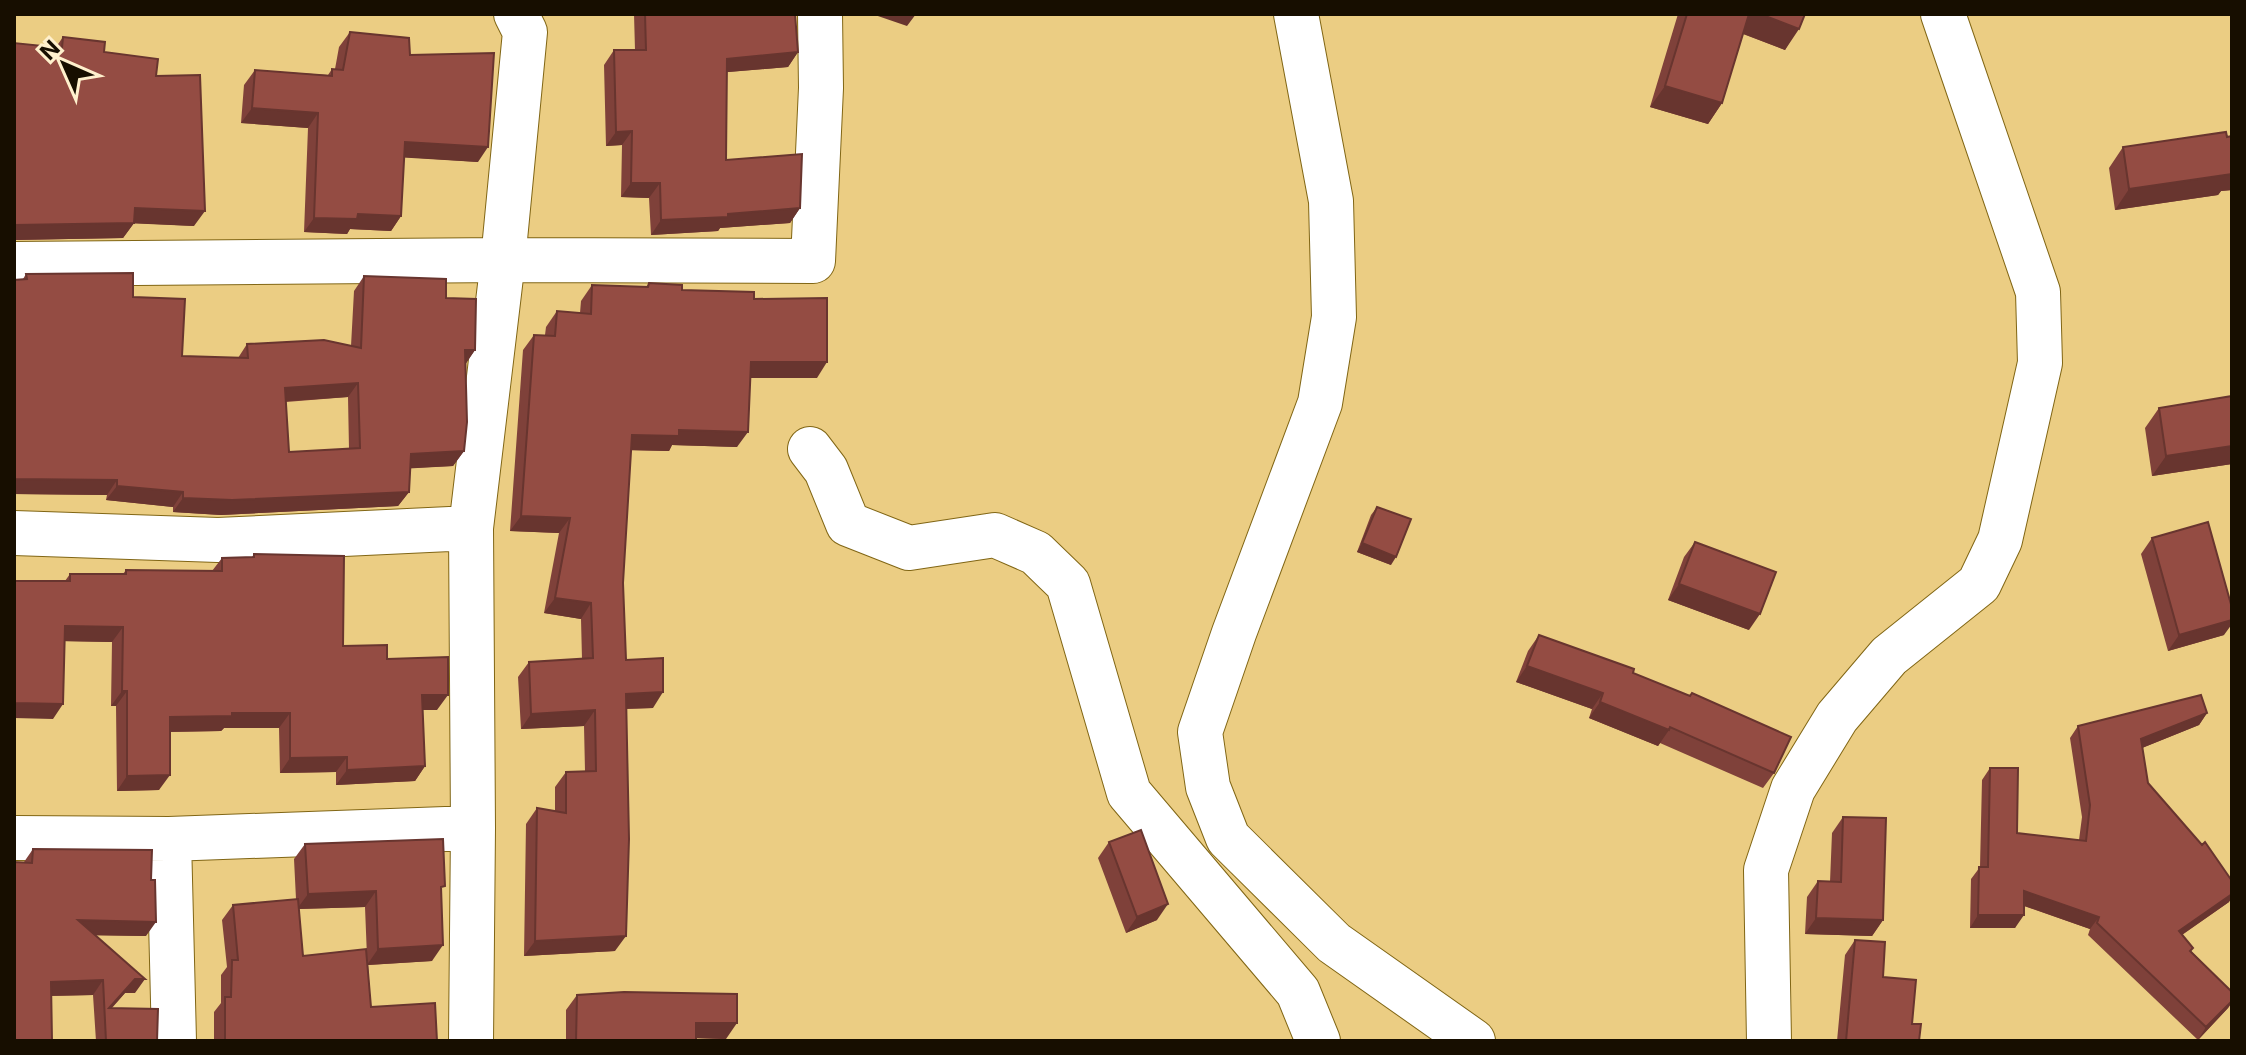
<svg xmlns="http://www.w3.org/2000/svg" width="2246" height="1055" font-family="Inter,sans-serif">
	<rect width="100%" height="100%" fill="#ebcd83"/>
	<g fill="none" stroke-linecap="round" stroke-linejoin="round">
		<defs>
			<path id="minor" d="M1296 14 1331 201 1334 317 1320 403 1234 633 1200 732 1208 787 1228 838 1334 943 1473 1041
				M14 264 503 260 813 261 821 88 820 14
				M810 449 826 470 848 524 909 548 995 535 1036 553 1068 584 1129 793 1298 992 1318 1041
				M14 533 218 540 471 528
				M14 838 169 839 473 828
				M169 839 174 1041
				M471 1041 473 828 471 528 503 260 525 32 516 14
				M1769 1041 1766 870 1793 789 1837 717 1889 656 1979 584 2000 540 2040 363 2038 292 1943 14"/>
		</defs>
		<!-- minor casing -->
		<use href="#minor" stroke="#816615" stroke-width="46"/>
		<!-- minor -->
		<use href="#minor" stroke="#fff" stroke-width="44"/>
	</g>
	<!-- wall -->
	<path fill="#7f413a" fill-rule="evenodd" d="M634 14H795L798 52 788 67 727 72 726 160 800 208 790 223 720 228 718 231 651 235 649 198 621 197 622 145 606 146 604 65 614 50H635Z
		M1678 14H1805L1785 50 1743 34 1722 103 1708 124 1650 107Z
		M350 32 410 55 478 162 404 157 401 216 391 231 350 229 347 234 304 232 308 128 241 123 244 85 255 70 328 75 332 69H335L339 47Z
		M63 37 104 52 156 76 194 226 134 223 123 238 14 240V43L56 47Z
		M2232 136V190L2221 191 2218 195 2115 210 2109 168 2123 147Z
		M26 274 133 297 182 356 238 358 247 344 351 346 354 291 364 276 446 298 475 350 465 364 464 451 453 466 410 468 409 492 398 506 221 515 173 512V507L106 500 107 495 14 494V280L23 279ZM348 397 349 449 289 452 286 402Z
		M649 283 682 290 754 299 817 378H750L737 447 672 445 669 451 631 450 623 583 626 660 653 708 626 709 615 951 524 956 526 824 537 808 555 811V787L566 772 585 771 584 726 521 729 518 677 529 662 582 659 581 619 544 613 559 533 510 531 523 350 534 335H545L546 327 557 311 580 313 581 301 592 285 646 287Z
		M2232 396V464L2152 476 2145 428 2159 408Z
		M1377 507 1391 565 1357 552 1371 515Z
		M2152 538 2224 635 2168 651 2141 554Z
		M1695 542 1749 630 1668 600 1684 557Z
		M254 554 343 646 387 659 437 710H422L425 766 415 781 336 785V772L280 773 279 728H224L221 731 170 732 159 790 117 791 116 706H111L112 642 65 641 53 719 65 581 70 574H123L126 570 212 571 222 558 252 557Z
		M1539 635 1633 673 1774 773 1763 788 1660 743 1658 746 1589 718 1592 709 1516 682 1528 651Z
		M2207 713 2199 725 2142 748 2148 783 2229 902 2182 935 2193 948 2191 951 2232 992V1003L2228 1008 2198 1040 2088 935 2090 929 2024 906 2015 928H1970L1971 879 1980 867 1982 780 1990 768 2017 833 2079 840 2082 817 2070 738 2078 726Z
		M1843 817 1883 920 1872 936 1805 934 1807 897 1818 881 1830 882 1832 833Z
		M1109 842 1157 920 1126 933 1098 858Z
		M305 844 441 892 432 961 368 965 371 1007 437 1041H214V1012L221 1003V975L227 967 222 920 233 905 296 899 294 859ZM365 907 367 957 303 956 299 909Z
		M33 849 146 936 95 935 135 993H125L112 1008 157 1041H96L93 995 51 996 24 862Z
		M1855 940 1883 977 1912 1024 1919 1041H1837L1845 955Z
		M577 995 726 1039 696 1038V1041H566V1010Z"/>
	<!-- shaded-wall -->
	<path fill="#68352f" d="M872 14H916L907 26Z
		M1748 14H1760L1799 29 1785 50 1736 31Z
		M798 52 788 67 717 73 727 59Z
		M1665 86 1722 103 1708 124 1650 107Z
		M252 108 318 113 308 128 241 123Z
		M632 131 622 145 606 146 616 132Z
		M405 142 488 147 478 162 395 157Z
		M2232 171V190L2221 191 2218 195 2115 210 2129 189Z
		M631 183H660L649 198 621 197Z
		M135 208 205 211 194 226 125 223Z
		M800 208 790 223 720 228 718 231 651 235 661 220Z
		M358 214 401 216 391 231 350 229 347 234 304 232 314 218Z
		M134 223 123 238 14 240V225Z
		M465 350H475L465 365Z
		M751 362H827L817 378H740Z
		M358 383 348 397 275 402 285 388Z
		M679 430 748 432 737 447 672 445 669 451 621 450 632 435Z
		M2232 446V464L2152 476 2166 456Z
		M464 451 453 466 400 469 411 454Z
		M14 479 117 480 107 495 14 494Z
		M117 486 183 492 173 507 106 500Z
		M409 492 398 506 221 515 173 512 183 498Z
		M521 516 570 518 559 533 510 531Z
		M1362 543 1396 557 1391 565 1357 552Z
		M1679 584 1760 614 1749 630 1668 600Z
		M555 598 591 603 581 619 544 613Z
		M2232 620V624L2224 635 2168 651 2179 635Z
		M65 626 123 627 112 642 55 641Z
		M1527 666 1603 693 1592 709 1516 682Z
		M122 691H127L116 706H111Z
		M663 692 653 708 615 709 626 694Z
		M422 695H448L437 710H411Z
		M1600 702 1669 730 1658 746 1589 718Z
		M14 703 63 704 53 719 14 718Z
		M595 710 584 726 521 729 531 714Z
		M232 713H290L279 728H224L221 731 159 732 170 717Z
		M2207 713 2199 725 2132 752 2141 739Z
		M347 757 336 772 280 773 290 758Z
		M425 766 415 781 336 785 347 770Z
		M170 775 159 790 117 791 127 776Z
		M376 891 365 907 297 909 308 894Z
		M2024 891 2099 917 2090 929 2016 903Z
		M2232 894V898L2229 902 2170 943 2179 931Z
		M1168 904 1157 920 1126 933 1137 917Z
		M1978 915H2024L2015 928H1970Z
		M1816 918 1883 920 1872 936 1805 934Z
		M78 920 156 922 146 936 68 935Z
		M626 936 615 951 524 956 535 941Z
		M443 945 432 961 367 965 378 949Z
		M135 979H145L135 993H125L105 1015 109 1008Z
		M103 980 93 995 41 996 51 982Z
		M2232 1001 2228 1008 2198 1040 2206 1027Z
		M696 1023H737L726 1039 685 1038Z"/>
	<!-- building -->
	<path fill="#944c43" stroke="#68352f" stroke-width="2" fill-rule="evenodd" d="M645 14H795L798 52 727 59 726 160 802 154 800 208 728 214V217L661 220 660 183H631L632 131 616 132 614 50H646Z
		M1687 14H1749L1722 103 1665 86Z
		M1760 14H1805L1799 29Z
		M350 32 409 38 410 55 494 53 488 147 405 142 401 216 358 214 357 219 314 218 318 113 252 108 255 70 332 76V69L343 70Z
		M63 37 105 42 104 52 158 59 156 76 200 75 205 211 135 208 134 223 14 225V43L62 48Z
		M2226 132 2227 137 2232 136V174L2129 189 2123 147Z
		M133 273V297L185 299 182 356 248 358 247 344 324 340 361 348 364 276 446 279V298L476 299 475 350H465L467 422 464 451 411 454 409 492 232 500 183 498V492L117 486V480L14 479V280L27 279 26 274ZM358 383 360 448 289 452 285 388Z
		M649 283 682 285V290L754 292V299L827 298V362H751L748 432 679 430V436L632 435 623 583 626 660 663 658V692L626 694 629 839 626 936 535 941 537 808 566 813V772L596 771 595 710 531 714 529 662 593 658 591 603 555 598 570 518 521 516 534 335 555 336 557 311 591 314 592 285 648 287Z
		M2232 396V446L2166 456 2159 408Z
		M1377 507 1411 519 1396 557 1362 543Z
		M2208 522 2232 608V620L2179 635 2152 538Z
		M1695 542 1776 572 1760 614 1679 584Z
		M254 554 344 556 343 646 387 645V659L448 657V695H422L425 766 347 770V757L290 758V713H232V716L170 717V775L127 776V691H122L123 627 65 626 63 704 14 703V581H70V574H126V570L222 571V558L254 557Z
		M1539 635 1634 669 1633 673 1690 696 1692 693 1791 737 1774 773 1670 727 1669 730 1600 702 1603 693 1527 666Z
		M2201 695 2207 713 2141 739 2148 783 2202 845 2205 842 2232 881V894L2179 931 2193 948 2190 951 2232 992V1001L2206 1027 2097 923 2099 917 2024 891V915H1978L1979 867H1988L1990 768H2018L2017 833 2086 841 2090 805 2078 726Z
		M1843 817 1886 818 1883 920 1816 918 1818 881 1841 882Z
		M1141 830 1168 904 1137 917 1109 842Z
		M443 839 445 886 441 887 443 945 378 949 376 891 308 894 305 844Z
		M33 849 152 850 151 880H155L156 922 78 920 145 979H135L109 1008 158 1009 157 1041H106L103 980 51 982 52 1041H14V862L32 863Z
		M298 899 303 956 366 949 371 1007 435 1003 437 1041H225V997H231L232 960H238L233 905Z
		M1855 940 1885 942 1883 977 1916 980 1912 1024H1921L1919 1041H1846Z
		M624 992 737 994V1023H696V1041H576L577 995Z"/>
	<!-- border -->
	<rect width="2246" height="1055" fill="none" stroke="#170e00" stroke-width="32"/>
	<!-- north arrow -->
	<g transform="translate(64 64) rotate(315)" stroke="#fff0cc" stroke-width="6" paint-order="stroke">
	<path d="M0-6L14 30L0 20L-14 30Z" fill="#170e00"/>
	<text y="-12" font-size="22" font-weight="bold" text-anchor="middle" fill="#170e00">N</text>
	</g>
</svg>
